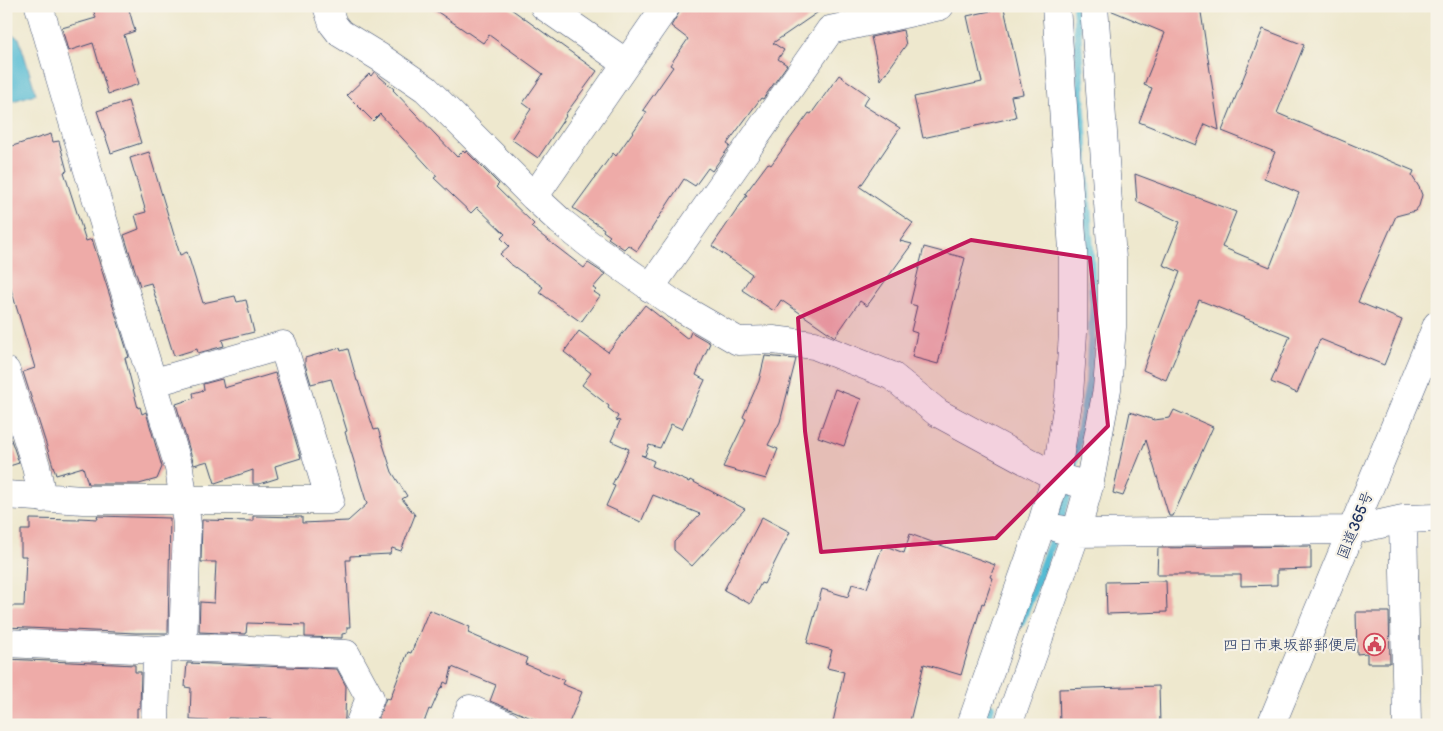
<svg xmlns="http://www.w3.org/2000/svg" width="1443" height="731" font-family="'Balsamiq Sans','Klee One',sans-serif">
	<rect width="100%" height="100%" fill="#f7f3e8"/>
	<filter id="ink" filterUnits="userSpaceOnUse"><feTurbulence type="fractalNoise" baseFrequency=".02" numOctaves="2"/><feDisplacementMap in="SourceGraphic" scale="10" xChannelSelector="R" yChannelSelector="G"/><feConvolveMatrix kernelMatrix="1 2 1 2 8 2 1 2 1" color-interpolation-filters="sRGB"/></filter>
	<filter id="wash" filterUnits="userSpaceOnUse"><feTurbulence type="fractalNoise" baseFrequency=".0096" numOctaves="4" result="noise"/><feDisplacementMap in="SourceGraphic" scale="20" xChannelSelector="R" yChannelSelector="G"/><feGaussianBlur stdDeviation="1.12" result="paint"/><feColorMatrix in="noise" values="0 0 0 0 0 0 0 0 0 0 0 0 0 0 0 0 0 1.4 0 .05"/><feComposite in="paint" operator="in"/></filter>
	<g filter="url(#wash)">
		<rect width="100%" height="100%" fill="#eee8ce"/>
		<!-- water -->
		<path fill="#56bcd4" stroke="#387699" d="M7 32 19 38 36 94 6 103Z"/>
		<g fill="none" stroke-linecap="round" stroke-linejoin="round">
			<!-- stream -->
			<path stroke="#56bcd4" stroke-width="8" d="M1021 623 1060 520 1069 490 1089 383 1093 304 1076 6
				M987 725 991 707"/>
		</g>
		<g id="blocks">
			<!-- building -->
			<path fill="#eeaba8" d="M92 6H128L135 31 124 35 139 84 108 94 93 43 68 51 62 28 96 18Z
				M429 6H507L597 71 565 115 566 116 538 158 511 139 531 109 523 103 543 74 489 35 483 43Z
				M683 6H827L773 43 784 50 778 59 787 65 763 99 761 98 727 144 730 146 712 171 708 168 695 186 684 179 637 251 628 245 624 249 608 238 610 236 603 231 604 229 573 208 613 153 616 156 647 112 643 110 673 67 670 65 688 39 671 26Z
				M1110 6H1200L1219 130 1205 124 1196 145 1139 122 1152 88 1144 85 1165 33 1110 10Z
				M1004 8 1023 94 1011 96 1016 117 923 138 914 97 982 82 967 16Z
				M1263 29 1304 45 1277 113 1414 171 1412 176 1419 187 1422 195 1419 206 1415 211 1396 216 1358 302 1402 320 1384 365 1320 339 1297 393 1271 382 1290 336 1199 300 1166 380 1143 370 1180 272 1163 265 1180 222 1137 202 1135 174 1236 212 1222 247 1270 267 1299 193 1264 178 1275 152 1222 131Z
				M903 30 906 45 881 80 871 37Z
				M374 72 394 89 393 90 457 157 463 151 465 153 466 151 499 184 496 187 534 224 531 227 584 268 588 263 605 274 593 288 596 290 594 292 600 296 581 322 539 292 543 287 509 263 500 254 509 246 501 238 505 234 477 207 471 213 434 178 437 176 380 114 373 121 347 95 369 74 371 76Z
				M839 75 869 96 863 105 900 128 860 187 913 223 900 241 912 244 867 306 860 301 835 337 781 300 774 311 742 290 752 274 712 246 747 195 745 194 768 163 771 165 809 113 811 114Z
				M128 101 141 143 111 153 97 111Z
				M51 134 53 142 59 141 67 171 64 172 86 241 92 239 129 357 125 358 138 408 140 407 142 414 146 412 162 467 157 479 139 484H88L83 467 56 475 23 372 35 368 6 273V148Z
				M149 152 180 255 187 252 203 303 235 296 237 302 246 300 254 332 222 340 224 346 213 349 198 353 197 349 174 356 151 283 140 286 124 235 139 229 135 215 146 212 130 158Z
				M924 247 965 258 938 364 912 357 917 333 911 331 917 306 910 304Z
				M645 305 688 339 691 332 710 343 696 375 705 380 682 429 671 424 660 448 649 445 645 456 641 455 654 461 652 466 689 482 690 480 745 509 692 566 674 550V542L700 514 653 495 641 522 606 506 615 486 612 485 629 449 611 441 620 421 616 420 618 416 608 408 609 406 582 385 591 373 564 352 579 331 608 352Z
				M340 348 341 351 348 349 357 381H358L374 430 378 429 392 472 407 496 402 499 415 515 401 551 392 548 390 554 350 556V560H346L350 627H347V633L342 634V638L305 637V625L247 623 246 634 199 632 200 602 214 603 216 562H201L202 520 253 521V516L302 517V523L348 521 367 504 345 432 347 431 331 379 311 384 305 364V358Z
				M765 356 796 359 780 422 768 445 778 449 766 479 723 467 746 419 743 417 759 381Z
				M275 373 301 458 275 466 278 478 259 484H253V470L215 483 208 461 194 465 176 404 194 398 193 393 204 390 203 384 222 379 224 388Z
				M835 389 861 399 844 446 818 437Z
				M1174 410 1213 427 1173 516H1169L1146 440 1123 496 1113 493 1130 412 1154 420 1170 418Z
				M6 425 19 463 6 467Z
				M97 516 170 518 168 633H136L6 627V606H24L26 556H21V530H30V519L79 520V518L98 519Z
				M762 517 790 532 764 584 761 583 750 604 724 590Z
				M910 534 995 565 990 577 993 578 984 604 982 603 961 675 924 664 909 725H851L833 722 844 672 827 668 832 650 807 643 822 589 848 597 852 584 867 588 883 545 904 553Z
				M1311 546V569L1277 570V585L1241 586V575H1157L1158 548Z
				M1166 581 1167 612 1107 614 1106 582Z
				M429 610 470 627 468 633 527 658 525 664 564 680 562 684 582 692 568 725H548L490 701 496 685 452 667 448 684 444 682 442 688 441 687 431 710 429 709 423 725H376L386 698 390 699 408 652 411 653Z
				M1356 612H1389L1390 663H1367V653L1357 654Z
				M6 659 135 665V672H141L140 708H137V725H6Z
				M187 663 337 669 346 686 345 717 344 725H272V719L228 718 227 722 190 720 191 688 185 687Z
				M1159 686 1160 725H1060L1059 689Z"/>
		</g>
	</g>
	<g filter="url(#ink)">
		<use href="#blocks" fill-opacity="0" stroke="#3b4b6f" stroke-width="1"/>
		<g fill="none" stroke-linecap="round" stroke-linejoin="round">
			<defs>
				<path id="minor" d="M39 6 70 112 179 468 187 524 183 647
					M327 6 333 24 340 33 381 58 426 89 534 197 560 221 589 244 674 304 738 341 773 340 814 345 892 376 938 413 1056 477 1089 486
					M544 6 626 63
					M534 197 666 6
					M650 288 830 30 940 6
					M6 371 36 466 42 498
					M6 495 83 500H330L283 345 152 383
					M1403 519 1407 725
					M1060 529 1076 533 1353 530 1403 519 1437 518
					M6 643 157 650 183 647 346 654 370 698 359 725
					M155 725 157 650
					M464 725 470 709 507 725
					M971 725 1042 523 1056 477 1069 396 1073 333V250L1056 6
					M1008 725 1076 533 1089 486 1107 389 1112 327V259L1094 6"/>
				<path id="highway" d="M1271 725 1437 325"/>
			</defs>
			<!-- minor casing -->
			<use href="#minor" stroke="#3b4b6f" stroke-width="29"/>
			<!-- highway casing -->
			<use href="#highway" stroke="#3b4b6f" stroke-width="29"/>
			<!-- minor -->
			<use href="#minor" stroke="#fff" stroke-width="28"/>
			<!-- highway -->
			<use href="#highway" stroke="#fff" stroke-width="28"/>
		</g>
	</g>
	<!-- marked area -->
	<path fill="#c2185b" fill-opacity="0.2" stroke="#c2185b" stroke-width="4" stroke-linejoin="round" d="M971 240 1090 258 1108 426 996 538 821 552 805 431 798 318Z"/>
	<!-- icons -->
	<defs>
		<symbol id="civic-ring" viewBox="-11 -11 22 22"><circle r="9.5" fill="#f7f3e8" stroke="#d1495b" stroke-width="1.5"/><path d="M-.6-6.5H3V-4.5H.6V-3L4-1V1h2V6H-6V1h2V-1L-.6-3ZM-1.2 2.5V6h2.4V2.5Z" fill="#d1495b"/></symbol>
	</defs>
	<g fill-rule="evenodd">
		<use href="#civic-ring" x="1362" y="632" width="25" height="25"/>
	</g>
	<g text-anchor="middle" stroke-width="4.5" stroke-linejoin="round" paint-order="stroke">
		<!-- street labels -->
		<g font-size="15" fill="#1b2f5e" stroke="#f7f3e8">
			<text transform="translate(1355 525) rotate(-68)" y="5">国道365号</text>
		</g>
		<!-- poi labels -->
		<g font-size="15" fill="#1b2f5e" stroke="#f7f3e8" text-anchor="end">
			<text x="1358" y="650">四日市東坂部郵便局</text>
		</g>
	</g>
	<!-- margin -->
	<rect width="1443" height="731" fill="none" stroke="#f7f3e8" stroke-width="25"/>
</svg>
